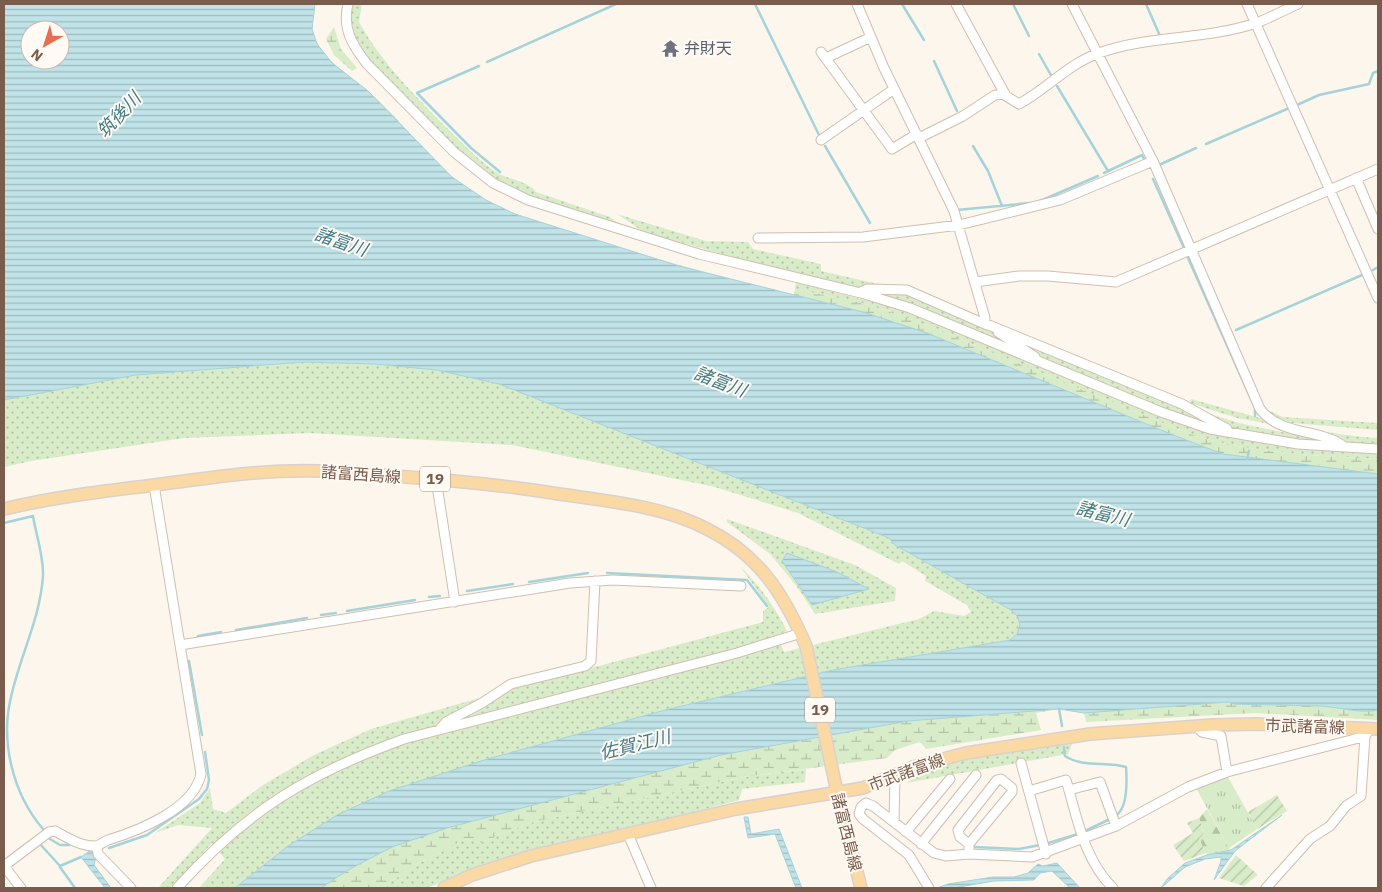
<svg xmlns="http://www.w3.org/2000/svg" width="1382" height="892" font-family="'IBM Plex Sans','Noto Sans JP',sans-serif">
	<defs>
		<pattern id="grass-dots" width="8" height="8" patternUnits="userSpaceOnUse" patternTransform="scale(1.25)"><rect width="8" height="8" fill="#d8ecc9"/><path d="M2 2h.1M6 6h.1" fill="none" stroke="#b4c2a5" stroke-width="1.8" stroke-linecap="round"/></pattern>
		<pattern id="forest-firs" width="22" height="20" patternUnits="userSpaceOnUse" patternTransform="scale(1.25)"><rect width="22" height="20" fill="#d8ecc9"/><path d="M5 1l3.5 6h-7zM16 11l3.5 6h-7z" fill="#b4c2a5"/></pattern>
		<pattern id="wetland-marsh" width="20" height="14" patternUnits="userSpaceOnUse" patternTransform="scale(1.25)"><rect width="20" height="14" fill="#d8ecc9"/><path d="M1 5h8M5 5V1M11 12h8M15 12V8" fill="none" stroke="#b4c2a5"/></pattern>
		<pattern id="park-tufts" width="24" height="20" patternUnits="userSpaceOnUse" patternTransform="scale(1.25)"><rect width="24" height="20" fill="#d8ecc9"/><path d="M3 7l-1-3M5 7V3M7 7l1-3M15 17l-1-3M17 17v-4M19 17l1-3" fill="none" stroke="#b4c2a5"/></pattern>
		<pattern id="garden-furrows" width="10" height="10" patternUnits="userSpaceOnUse" patternTransform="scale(1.25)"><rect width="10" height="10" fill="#d8ecc9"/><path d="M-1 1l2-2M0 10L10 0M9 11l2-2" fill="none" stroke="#b4c2a5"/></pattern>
		<pattern id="water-rules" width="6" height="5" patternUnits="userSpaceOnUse" patternTransform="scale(1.25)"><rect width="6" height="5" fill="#bfe3e8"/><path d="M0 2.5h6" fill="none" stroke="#a0bbbe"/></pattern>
	</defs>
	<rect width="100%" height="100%" fill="#fdf6ec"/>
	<!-- grass -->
	<path fill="url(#grass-dots)" d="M352 4H362L359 22C382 63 414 95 447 128 462 143 478 160 496 172 508 180 527 180 536 192L610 217 629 231 525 198 492 180 456 152 367 61 348 28Z
		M617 214 706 241 748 242 753 249 821 264V271L896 288H858L783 271 644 232Z
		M796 282 907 311 1178 423 1231 437 1299 448 1378 451V459C1321 456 1262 454 1207 439 1192 435 1177 429 1163 423L908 318 862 303 795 289Z
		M868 292 910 294 991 330 1030 356 906 302Z
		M1005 333 1183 409 1223 428 1183 416 1046 360Z
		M304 362 374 364 437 370 499 384 889 538 895 545 1011 610 1018 617 1021 625 1017 634 1010 640 833 670 665 710 484 760 288 846 235 888H199L225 859 212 843 170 888H158L212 828 178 825 155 833 200 803 210 788 213 809 226 813 263 785 314 755 371 729 490 695 763 622V611L769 607 740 566C760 586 774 606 787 631L777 635 784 652 919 619 934 611 964 616 971 612 967 605 925 581 926 576 902 561 899 564 798 513 715 487 512 445 310 433 184 438 31 461 4 467V400L136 375Z
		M1191 399 1260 418 1270 424 1237 418 1190 403Z
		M1193 409 1239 423 1330 442 1279 438 1233 430Z
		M1267 410 1283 417 1378 423V430L1280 422Z
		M1301 429C1327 431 1352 437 1378 438V444L1351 443Z
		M727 519 855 565 896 588 895 601 815 614 795 584 770 554 727 522Z
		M1073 742 1068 754 906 783C955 753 1017 751 1073 742Z
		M806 769 805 782 742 789 739 800 683 815 527 850 427 888H381L417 864 466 839 480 843 529 823 744 777Z"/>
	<!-- forest -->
	<path fill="url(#forest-firs)" d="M1207 809 1229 848 1231 850 1207 855 1199 839 1204 833 1199 818Z"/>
	<!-- wetland -->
	<path fill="url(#wetland-marsh)" d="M308 4H315C302 49 339 66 367 90 398 116 422 151 452 177 495 213 551 228 604 243 667 262 730 279 794 295L795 289 862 303 908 318 1163 423C1177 429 1192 435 1207 439 1262 454 1321 456 1378 459V486L1236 465 485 211 333 71 308 37Z
		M334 27 341 49 357 68 352 71 334 55 326 39Z
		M1378 691V720L1255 713 1086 722 1084 713 1059 709 1036 713 1041 730 926 749 920 742 895 750 887 758 744 777 529 823 480 843 466 839 417 864 381 888H305L408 827 722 748 961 700Z"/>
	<!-- park -->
	<path fill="url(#park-tufts)" d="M1228 777 1257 829 1229 848 1196 788Z"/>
	<!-- garden -->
	<path fill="url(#garden-furrows)" d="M1277 795 1287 811 1257 829 1248 812Z
		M1199 818 1204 833 1199 839 1206 853 1184 861 1173 845 1193 833 1187 823Z
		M1236 855 1258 875 1244 886 1219 878Z"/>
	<!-- water -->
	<path fill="url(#water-rules)" stroke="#a5d3da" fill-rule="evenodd" d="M4 4H315L312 29 317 44 332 63 368 91 452 177 486 200 515 214 679 266 863 312 927 333 1173 435 1223 454 1378 474V710C1360 714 1340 707 1320 706 1291 705 1262 705 1234 704L1228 702 1084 713 1059 709 908 721 721 755 447 828 392 847 348 870 321 888H235L288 846 337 815 389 791 484 760 665 710 833 670 1010 640 1017 634 1020 625 1018 617 1011 610 895 545 889 538 499 384 437 370 374 364 304 362 136 375 4 400ZM30 30H60V60H30Z
		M787 553 837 572 869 589 812 605 782 561Z
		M1282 815 1235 851 1214 880 1221 861V857L1205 859 1185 867 1161 888 1167 879 1185 863 1207 855 1231 850Z
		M744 817H748L751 834 779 829 802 888H796L775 834 748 838Z
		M91 850 96 857 94 865 111 888H105L81 857Z
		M1057 863 1080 888H1070L1052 871 1040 873 1034 880 994 881 953 888H937L948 884 993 877H1014L1028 873 1038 864 1043 866Z"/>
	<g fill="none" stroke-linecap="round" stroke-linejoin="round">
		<!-- stream -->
		<path stroke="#a5d3da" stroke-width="2.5" d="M755 4 820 137
			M902 4 924 40
			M1013 4 1029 36
			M1146 4 1160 36
			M1039 54 1052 77
			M934 61 957 111
			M487 62 616 4
			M479 66 417 93 471 148 500 172
			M1057 86 1108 171
			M1297 105 1319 95 1369 84 1373 73 1378 71
			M1206 144 1287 109
			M825 146 870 223
			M973 146 988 171 1002 206
			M1159 165 1196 148
			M1104 173 1142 155 1144 159
			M1153 179 1184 248
			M1040 201 1098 176
			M957 210 1030 203
			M1188 258 1255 408V416
			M1373 270 1378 267
			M1236 330 1362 275
			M1247 459 1249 451
			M4 523 33 516C36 535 44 557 43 576 40 619 20 656 11 697 0 742 13 794 43 829
			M607 573 747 580 767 606
			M529 582 588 573
			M467 591 513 584
			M429 597 440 596
			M347 611 415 600
			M321 615 336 613
			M236 630 307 618
			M198 636 221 632
			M189 661 202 735
			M1059 709 1062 726
			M1064 747 1065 756C1083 768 1107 761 1126 767 1127 781 1128 809 1115 816
			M1083 832 1110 819
			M50 839 60 845H69
			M40 844 60 866 81 857
			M1045 844 1078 834
			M974 847 1019 849 1040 845
			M109 848 147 835 199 799 207 789 209 780 205 752
			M60 867 75 888"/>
		<defs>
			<path id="minor" d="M348 4C342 28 352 45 367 64L454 152 493 183 528 200 699 254 861 293 910 308 1161 412 1210 429 1298 444 1378 449
				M857 4 884 68 954 211 985 318 984 323 1182 404 1227 429 1228 432
				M956 4 1006 96 1019 104C1047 89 1068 64 1099 53 1149 35 1206 40 1256 23 1270 18 1284 10 1298 4
				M1072 4 1153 161 1260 409C1281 436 1316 428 1342 445
				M1247 4 1378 298
				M821 52 892 149 917 134
				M826 58 871 37
				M919 138 963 116 995 95 1005 94
				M821 140 894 89
				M1356 178 1378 229
				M758 238 863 237 959 225 1060 200 1153 161
				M975 282 1019 276H1048L1116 282 1378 169
				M861 292 867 289 907 290 987 325
				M998 332 1035 357
				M436 479 455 602
				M180 645 570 583 613 580 741 586
				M1196 726 1202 732 1221 736 1227 772
				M439 730 446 722 482 703 511 684 585 666 591 661 595 581
				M1021 763 1046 854
				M1069 790 1100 782 1116 826
				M1029 791 1066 780C1077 817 1084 860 1113 888
				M894 822 895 776
				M906 832 950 779
				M628 834 651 888
				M921 844 976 775
				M97 846 98 854 131 888
				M969 854V844L960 837 958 830 997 780 1001 779 1012 788V792L969 844
				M4 866 49 832 55 831C66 837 80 846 94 846 99 846 103 842 108 840 138 831 194 809 201 774L154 485
				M4 866 21 888
				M177 888C246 811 307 774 404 739L737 653 801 633
				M929 888 909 855 863 819 859 814 861 807 866 803 873 806 934 853 946 856 969 854 1032 857 1116 826 1188 787 1227 772 1355 739 1365 736 1370 728
				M1266 888 1310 839 1330 826 1346 806 1361 796 1365 736"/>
			<path id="major" d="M4 509C54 497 104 491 155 485 210 478 264 469 320 471 345 471 369 474 394 476 449 480 504 485 559 494 608 501 663 506 707 529 759 555 784 594 806 646L837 792 861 888
				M444 888 472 875 531 856 736 809 863 788 913 767 966 753 1090 734 1213 725 1256 724 1378 729"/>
		</defs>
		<!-- minor casing -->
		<use href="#minor" stroke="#d1beb0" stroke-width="11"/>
		<!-- major casing -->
		<use href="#major" stroke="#dad1cd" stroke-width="14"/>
		<!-- minor -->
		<use href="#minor" stroke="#fff" stroke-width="9"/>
		<!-- major -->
		<use href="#major" stroke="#fbd9a5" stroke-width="11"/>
	</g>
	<!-- icons -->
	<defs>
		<symbol id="temple-bare" viewBox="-9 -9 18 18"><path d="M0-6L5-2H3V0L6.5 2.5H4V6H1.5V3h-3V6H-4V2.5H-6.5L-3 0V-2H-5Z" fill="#6b7280" stroke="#fffaf3" stroke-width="2.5" paint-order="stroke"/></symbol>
	</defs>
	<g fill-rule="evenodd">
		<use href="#temple-bare" x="658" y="36" width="25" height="25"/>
	</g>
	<g text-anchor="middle" stroke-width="4" stroke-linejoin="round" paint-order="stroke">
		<!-- shield labels -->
		<g fill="#fffaf3" stroke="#a28b7f" stroke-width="1">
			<rect x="420" y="466.5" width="30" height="25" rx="4"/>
			<rect x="805" y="697.5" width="30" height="25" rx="4"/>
		</g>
		<g font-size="15" font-weight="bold" fill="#7a5c4d">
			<text x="435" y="484">19</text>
			<text x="820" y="715">19</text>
		</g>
		<!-- worship labels -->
		<g font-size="16" fill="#5b616d" stroke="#fffaf3" text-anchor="start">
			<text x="684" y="54">弁財天</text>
		</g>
		<!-- street labels -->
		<g font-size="16" fill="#7a5c4d" stroke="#fffaf3">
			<text transform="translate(361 474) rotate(4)" y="6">諸富西島線</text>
			<text transform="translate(1305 726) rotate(2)" y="6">市武諸富線</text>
			<text transform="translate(906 772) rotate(-20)" y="6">市武諸富線</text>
			<text transform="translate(847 832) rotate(76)" y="6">諸富西島線</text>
		</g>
		<!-- water labels -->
		<g font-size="18" font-style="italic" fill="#437c86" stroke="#fffaf3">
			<text transform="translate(119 115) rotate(-47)" y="6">筑後川</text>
			<text transform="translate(341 242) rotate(19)" y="6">諸富川</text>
			<text transform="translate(720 382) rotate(21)" y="6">諸富川</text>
			<text transform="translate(1103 514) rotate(14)" y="6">諸富川</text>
			<text transform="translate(635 745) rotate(-14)" y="6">佐賀江川</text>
		</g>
	</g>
	<!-- border -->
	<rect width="1382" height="892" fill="none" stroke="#7a5c4d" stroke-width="10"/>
	<!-- north arrow -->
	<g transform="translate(45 45) rotate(219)"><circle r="24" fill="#fffaf3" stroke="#cabbb1"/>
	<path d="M0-4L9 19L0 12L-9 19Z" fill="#e76f51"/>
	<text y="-8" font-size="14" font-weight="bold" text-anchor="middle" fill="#7a5c4d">N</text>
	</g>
</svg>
